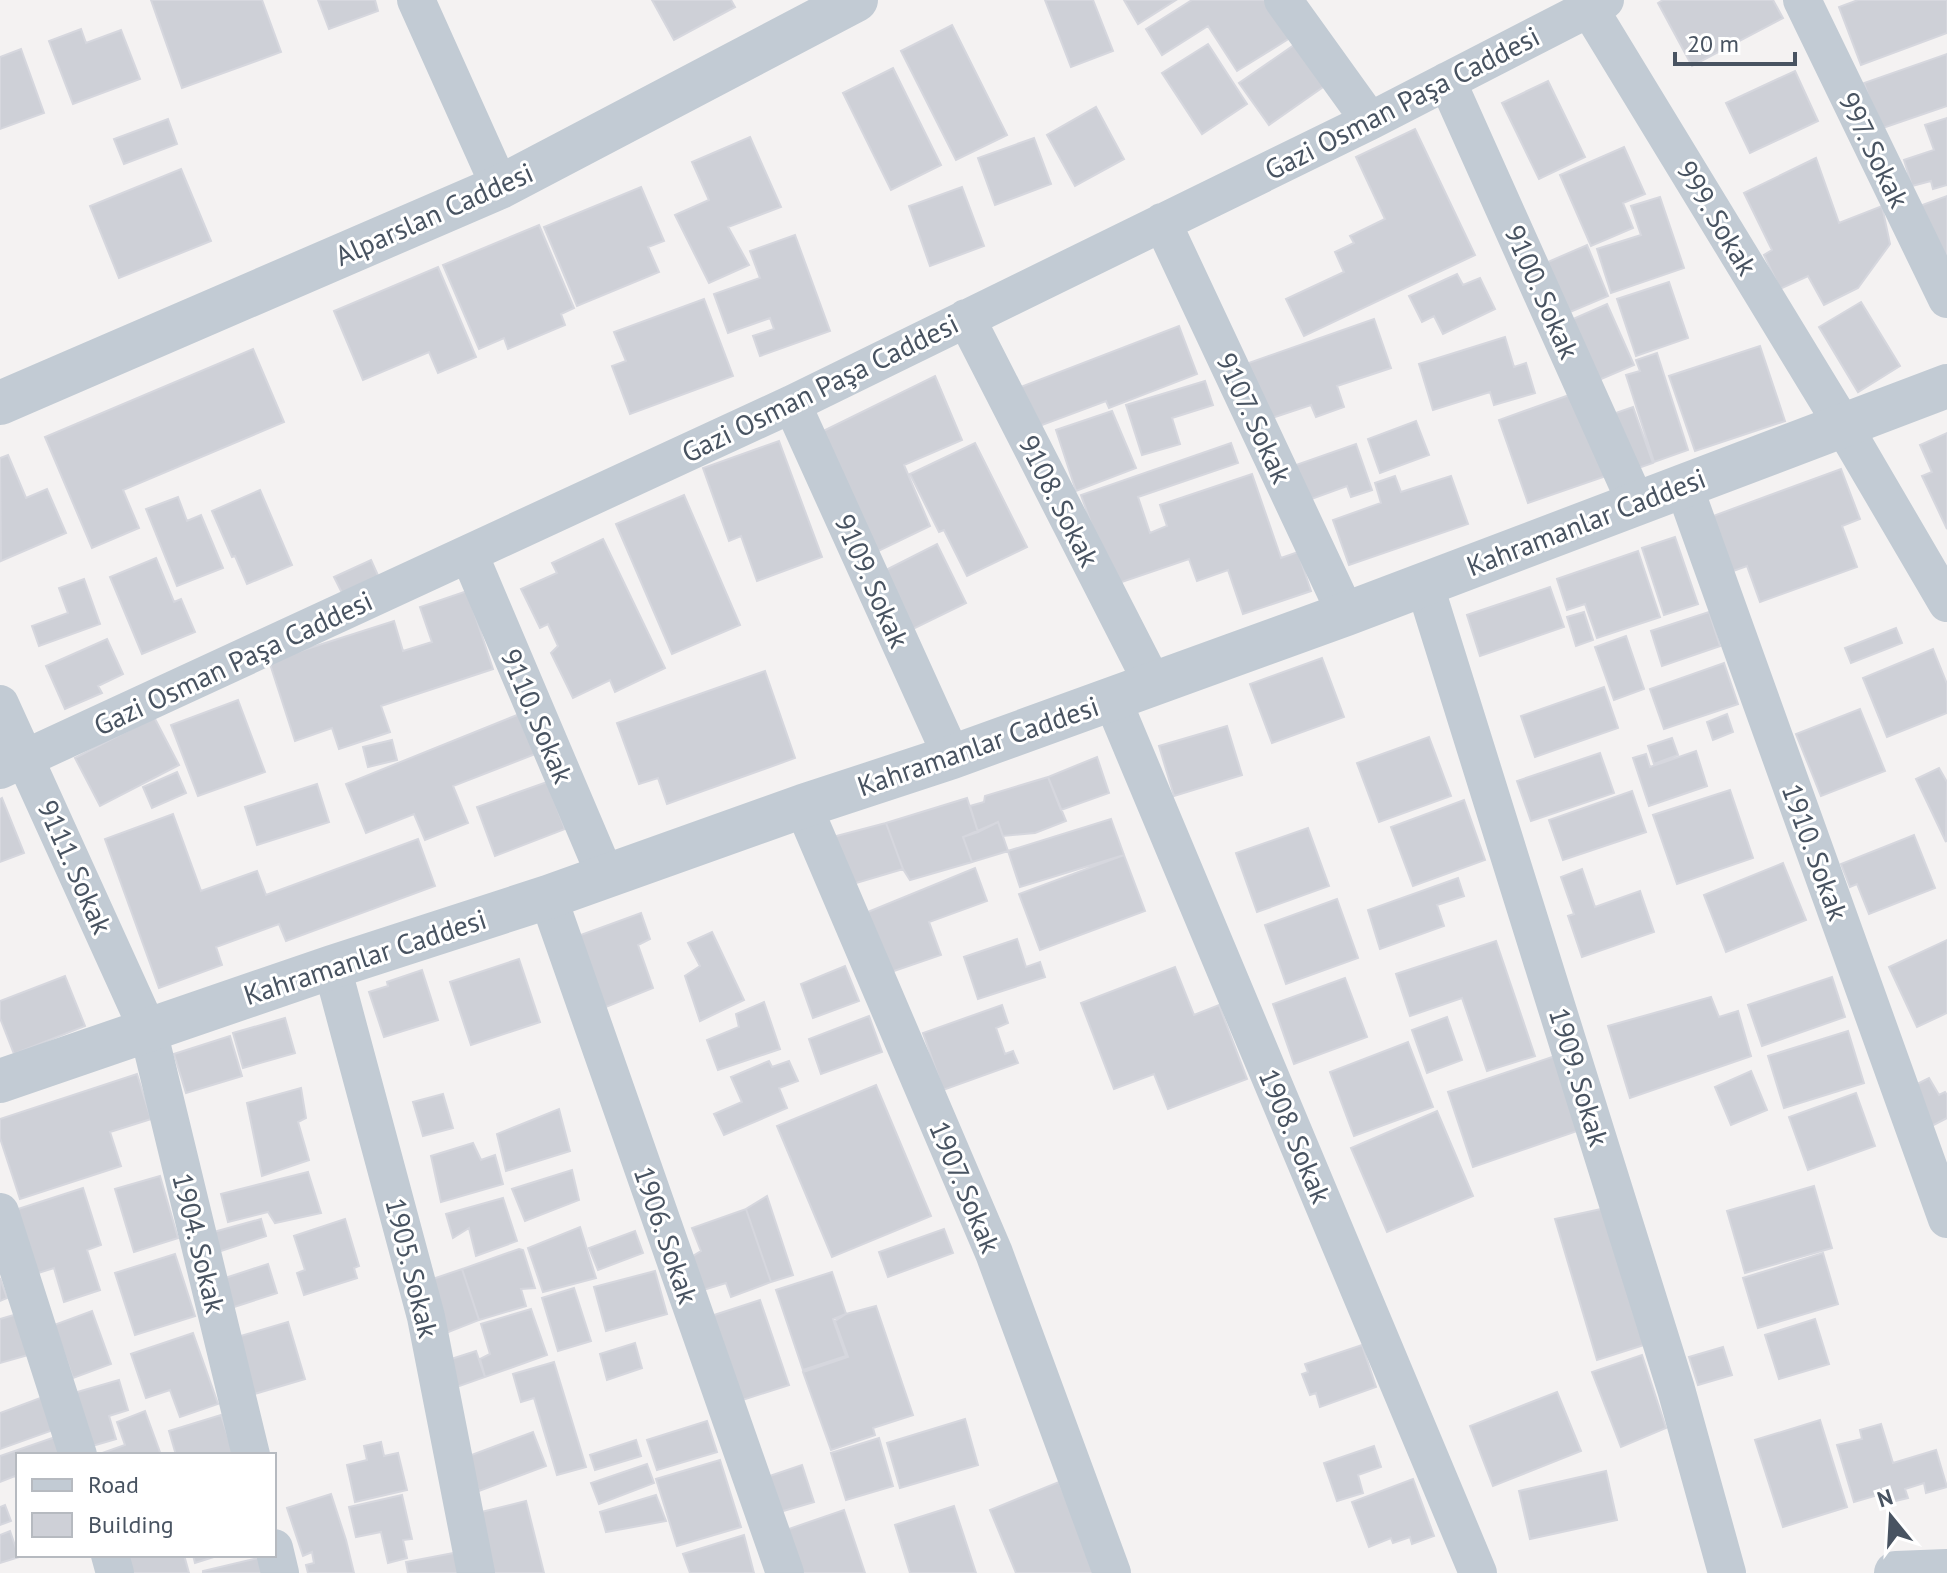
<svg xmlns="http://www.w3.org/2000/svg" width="1947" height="1573" font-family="'PT Sans',sans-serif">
	<rect width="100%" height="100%" fill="#f4f2f2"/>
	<!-- building -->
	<path fill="#ced0d7" stroke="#d6d7de" stroke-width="2" d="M151 0H262L281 52 182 88Z
		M318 0H375L378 11 329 29Z
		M652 0H731L735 7 674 40Z
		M1045 0H1093L1113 51 1071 67Z
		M1124 0H1176L1138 24Z
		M1192 0H1266L1290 38 1237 71 1208 26 1162 55 1146 29Z
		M1663 0H1773L1783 18 1692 66 1658 3Z
		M1858 0H1947V33L1861 65 1839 7Z
		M952 25 1007 135 956 160 901 51Z
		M81 29 86 43 121 30 140 79 73 104 49 41Z
		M1297 43 1326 85 1269 125 1239 83Z
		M1208 44 1247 104 1202 134 1162 73Z
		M21 49 44 113 0 129V57Z
		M1947 54V106L1880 129 1864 83Z
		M893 68 941 165 891 190 843 93Z
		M1795 71 1818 121 1750 153 1726 103Z
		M1548 81 1585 157 1539 179 1502 103Z
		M1096 107 1124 159 1075 186 1047 135Z
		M1947 118V185L1933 189 1931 181 1912 186 1904 160 1934 150 1925 125Z
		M168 119 177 144 124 164 114 139Z
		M1415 129 1475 255 1304 336 1286 299 1344 272 1335 252 1354 243 1350 236 1385 219 1356 157Z
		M750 137 781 207 728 227 749 265 709 283 675 215 709 200 692 162Z
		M1034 138 1051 184 995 205 978 158Z
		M1624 147 1645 194 1623 203 1633 228 1591 246 1560 175Z
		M1816 158 1839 223 1882 206 1890 244 1858 288 1824 305 1808 276 1780 289 1764 255 1772 250 1744 193Z
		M181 169 211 241 119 278 90 206Z
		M641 187 664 241 648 247 659 272 577 306 544 227Z
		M962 187 984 246 930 266 909 206Z
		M1947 196V272L1914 208Z
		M1660 197 1684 268 1611 293 1597 249 1641 235 1631 206Z
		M539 225 574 308 561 314 565 325 508 349 504 338 479 349 443 265Z
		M795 235 830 331 760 356 753 336 774 329 770 318 728 333 714 294 760 278 750 251Z
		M1587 245 1608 296 1563 315 1541 265Z
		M438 267 476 357 438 373 429 352 363 380 334 311Z
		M1457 274 1463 285 1480 278 1495 309 1443 334 1434 316 1422 322 1409 296Z
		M1669 282 1688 338 1636 356 1617 299Z
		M704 299 733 376 630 414 612 366 626 361 614 332Z
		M1861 302 1900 366 1858 392 1819 327Z
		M1607 304 1634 365 1592 383 1564 323Z
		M1374 319 1391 368 1337 386 1344 407 1316 417 1311 405 1260 422 1240 366Z
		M1179 326 1197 374 1109 408 1106 401 1034 428 1018 388Z
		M1505 337 1514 367 1526 363 1535 393 1494 405 1490 392 1433 410 1419 364Z
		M1760 346 1785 421 1695 451 1669 376Z
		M253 349 284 422 123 490 139 528 92 548 45 437Z
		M1657 353 1688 450 1654 462 1626 375 1640 371 1636 360Z
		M935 376 962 440 904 465 930 526 866 557 811 437Z
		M1205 381 1213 405 1172 418 1180 444 1142 455 1126 405Z
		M1572 394 1612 474 1528 503 1499 420Z
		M1633 407 1653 463 1624 473 1604 417Z
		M1112 411 1136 468 1076 491 1056 430Z
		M1416 421 1429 455 1380 473 1368 439Z
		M1947 433V529L1922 476 1932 472 1920 445Z
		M779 441 822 557 757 581 741 536 729 541 703 468Z
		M975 443 1027 547 967 576 944 530 939 532 910 474Z
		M1231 443 1238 463 1138 497 1150 533 1167 526 1160 505 1252 474 1281 558 1298 552 1311 591 1243 614 1228 570 1197 581 1189 559 1113 585 1081 495Z
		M1356 444 1372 490 1351 497 1347 486 1306 501 1293 466Z
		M8 455 26 498 47 489 66 533 1 561 0 458Z
		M1841 469 1860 519 1842 526 1857 567 1760 602 1747 566 1725 574 1705 519Z
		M1395 476 1401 492 1451 476 1468 524 1349 565 1333 520 1381 503 1375 483Z
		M260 490 292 565 247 584 235 556 232 557 212 511Z
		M684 495 740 625 672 654 616 524Z
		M178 497 187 521 201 515 223 568 177 586 146 509Z
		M1675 537 1698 604 1664 615 1642 548Z
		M603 539 665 668 615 692 610 680 573 698 551 653 558 646 548 624 540 628 521 589 557 573 552 563Z
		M937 544 966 603 913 629 884 571Z
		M1638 551 1660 617 1597 638 1585 604 1567 610 1557 579Z
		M156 558 174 602 181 599 195 632 142 654 110 577Z
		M371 560 381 582 345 599 334 577Z
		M84 579 100 624 39 646 32 626 68 613 59 588Z
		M1550 587 1564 627 1480 656 1467 615Z
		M467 591 493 669 381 706 390 732 339 749 332 728 295 741 269 661 394 621 403 651 432 642 420 607Z
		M1584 612 1593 640 1576 646 1567 617Z
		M1709 612 1720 646 1662 666 1651 631Z
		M1896 628 1902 643 1851 663 1845 648Z
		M1626 636 1644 689 1614 700 1595 647Z
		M107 639 123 674 98 686 102 693 65 709 46 666Z
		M1933 649 1947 684V713L1887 737 1863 678Z
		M1322 658 1344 717 1272 743 1250 684Z
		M1724 663 1738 704 1664 729 1650 689Z
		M765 671 795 758 667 804 658 778 639 784 617 723Z
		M1604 687 1618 728 1535 757 1521 716Z
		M238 700 265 772 198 796 171 725Z
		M1860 709 1885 771 1821 796 1796 734Z
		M522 713 538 753 453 786 468 823 425 840 414 814 366 833 346 784Z
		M1727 714 1733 732 1713 740 1707 722Z
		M154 717 179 765 100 806 75 758Z
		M1227 726 1242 775 1174 796 1159 746Z
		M1429 737 1451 796 1379 822 1357 763Z
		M1672 738 1678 755 1654 764 1648 746Z
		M392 740 397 760 368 767 363 747Z
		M1696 751 1707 786 1649 806 1633 758 1646 754 1650 767Z
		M1600 753 1614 793 1531 821 1517 781Z
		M1097 757 1109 793 1061 810 1048 777Z
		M1939 768 1947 782 1946 842 1916 779Z
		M177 772 186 793 152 808 143 787Z
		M1048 777 1066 821 1035 833 1003 836 998 822 978 832 970 806 984 802 985 796Z
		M547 782 565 829 495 856 477 807Z
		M317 784 329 822 257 845 245 807Z
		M1730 790 1753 858 1677 884 1653 815Z
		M1632 791 1646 832 1563 860 1549 820Z
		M2 798 24 853 0 862V799Z
		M967 798 978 832 963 837 972 862 910 880 903 869 886 823Z
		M1464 800 1485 860 1413 886 1391 827Z
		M173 814 201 891 257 871 266 895 418 839 435 886 286 941 279 924 216 947 222 965 159 988 105 839Z
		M1111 819 1124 855 1020 887 1008 851Z
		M998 822 1008 851 972 862 963 837Z
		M886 823 903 869 846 886 829 838Z
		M1308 828 1329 886 1257 912 1236 853Z
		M1914 835 1935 888 1869 914 1857 884 1850 887 1841 864Z
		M1124 855 1145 911 1040 950 1019 894Z
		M1783 863 1806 920 1726 952 1704 895Z
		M975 868 987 901 929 922 941 955 891 972 858 916Z
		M1582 869 1595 907 1640 891 1654 932 1582 957 1568 916 1574 914 1561 877Z
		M1458 878 1464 896 1437 905 1444 926 1380 949 1368 910Z
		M1337 899 1358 958 1286 984 1265 925Z
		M641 913 650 939 638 945 653 988 601 1009 575 937Z
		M712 932 744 1000 700 1021 685 976 700 966 688 943Z
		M1017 939 1026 967 1040 962 1045 977 978 999 964 957Z
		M1947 940V1013L1917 1027 1889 967Z
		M1496 941 1535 1056 1487 1071 1462 998 1410 1016 1396 974Z
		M519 959 540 1022 471 1045 450 982Z
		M845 966 859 1001 813 1018 801 984Z
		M1175 967 1194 1015 1219 1005 1247 1079 1168 1109 1154 1074 1114 1089 1081 1003Z
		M422 970 438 1020 384 1037 369 992 388 986 387 982Z
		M65 976 85 1026 14 1054 0 1018V1001Z
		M1832 977 1845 1017 1762 1046 1748 1005Z
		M1345 978 1367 1037 1294 1064 1273 1004Z
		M1711 997 1719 1017 1738 1011 1751 1056 1630 1098 1608 1026Z
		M764 1002 780 1049 718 1070 707 1040 739 1027 736 1014Z
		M1002 1005 1008 1023 996 1028 1005 1054 1013 1051 1018 1063 943 1090 923 1033Z
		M869 1016 882 1052 821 1074 809 1039Z
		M1447 1017 1462 1060 1427 1073 1412 1030Z
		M285 1018 295 1053 243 1068 233 1033Z
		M1848 1031 1864 1083 1784 1108 1768 1056Z
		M230 1036 242 1076 186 1093 174 1054Z
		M1408 1042 1433 1107 1354 1136 1330 1072Z
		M1558 1055 1583 1129 1473 1167 1448 1092Z
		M769 1061 772 1067 789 1061 798 1081 779 1088 787 1108 724 1135 714 1114 742 1102 731 1077Z
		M1751 1071 1767 1110 1731 1125 1715 1087Z
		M137 1074 151 1119 110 1132 121 1166 20 1199 0 1138V1119Z
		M1929 1078 1939 1095 1945 1092 1947 1095V1118L1928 1128 1907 1089Z
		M876 1085 931 1216 832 1257 777 1126Z
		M301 1088 306 1118 298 1122 309 1160 262 1176 247 1103Z
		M1856 1093 1875 1146 1808 1170 1789 1117Z
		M443 1094 453 1128 423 1136 413 1102Z
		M559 1109 570 1151 506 1171 497 1134Z
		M1437 1111 1473 1196 1387 1232 1351 1148Z
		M473 1143 481 1160 495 1155 503 1184 441 1202 431 1156Z
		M572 1170 579 1200 525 1221 512 1189Z
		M308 1172 321 1213 275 1223 268 1212 228 1222 221 1194Z
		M160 1176 178 1238 134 1252 115 1189Z
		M1814 1186 1832 1248 1745 1273 1727 1211Z
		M83 1188 101 1245 87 1250 100 1290 64 1302 54 1268 29 1276 9 1212Z
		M767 1196 793 1275 771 1282 746 1209Z
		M503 1198 517 1241 476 1256 469 1228 453 1238 446 1214Z
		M1606 1208 1650 1343 1597 1360 1555 1219Z
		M746 1209 771 1282 731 1297 726 1283 700 1291 688 1259 701 1251 692 1228Z
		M261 1219 266 1236 215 1253 210 1233Z
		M345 1219 359 1266 354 1268 357 1278 304 1295 297 1273 305 1270 294 1236Z
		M580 1227 596 1278 543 1292 528 1248Z
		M944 1229 953 1253 888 1277 879 1252Z
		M635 1231 643 1253 598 1270 589 1248Z
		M519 1249 523 1250 535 1288 521 1289 526 1306 479 1320 462 1269Z
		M1823 1253 1838 1304 1758 1328 1743 1278Z
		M175 1254 195 1316 135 1335 115 1273Z
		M268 1264 277 1293 228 1309 219 1280Z
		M462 1269 479 1320 441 1335 424 1282Z
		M655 1271 667 1314 606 1331 594 1287Z
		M832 1272 846 1314 833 1319 846 1356 803 1370 776 1290Z
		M0 1278 7 1298 0 1301Z
		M574 1288 591 1341 558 1351 542 1298Z
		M760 1300 789 1385 730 1404 702 1319Z
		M876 1306 913 1415 873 1428 875 1435 831 1450 803 1372 848 1357 835 1321 846 1314Z
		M531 1309 547 1355 485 1377 480 1359 490 1354 481 1324Z
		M92 1311 111 1364 73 1378 54 1325Z
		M24 1312 35 1353 0 1363V1319Z
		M1815 1319 1829 1364 1779 1379 1765 1335Z
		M288 1322 305 1379 251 1395 234 1338Z
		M193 1333 218 1404 180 1417 170 1390 146 1398 131 1354Z
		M635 1343 642 1368 607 1380 600 1354Z
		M1362 1345 1376 1387 1320 1407 1316 1393 1310 1395 1302 1374 1308 1372 1305 1364Z
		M1723 1347 1732 1375 1698 1385 1689 1357Z
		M476 1351 485 1377 451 1389 442 1362Z
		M1642 1355 1666 1428 1621 1447 1592 1372Z
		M554 1362 586 1467 557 1475 534 1398 521 1402 513 1374Z
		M119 1380 128 1410 109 1416 116 1439 82 1449 67 1395Z
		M1557 1392 1581 1451 1493 1486 1470 1426Z
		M43 1397 56 1429 0 1449V1413Z
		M145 1411 161 1455H103L102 1453 125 1445 117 1422Z
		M221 1415 234 1455H176L169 1431Z
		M965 1419 978 1465 900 1488 887 1443Z
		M1820 1420 1847 1507 1783 1527 1755 1440Z
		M707 1421 717 1452 657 1470 647 1440Z
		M1881 1424 1893 1463 1936 1450 1947 1487 1926 1493 1924 1483 1905 1489 1908 1498 1891 1502 1888 1492 1854 1502 1837 1445 1862 1439 1860 1430Z
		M533 1432 546 1466 479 1491 466 1457Z
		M61 1435 67 1452 57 1455H18V1481L15 1476 0 1482V1456Z
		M879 1438 893 1486 846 1500 831 1453Z
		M636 1440 641 1456 595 1470 590 1455Z
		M381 1442 384 1456 398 1453 407 1490 355 1502 347 1465 367 1460 364 1446Z
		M1374 1446 1381 1467 1358 1475 1363 1493 1337 1501 1324 1463Z
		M720 1460 741 1527 677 1546 656 1479Z
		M647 1464 654 1483 599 1504 591 1483Z
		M802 1465 814 1502 773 1514 761 1479Z
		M1606 1471 1617 1520 1530 1539 1519 1491Z
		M1413 1479 1434 1536 1412 1544 1410 1537 1393 1543 1391 1538 1369 1547 1352 1502Z
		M1059 1482 1096 1573H1016L990 1510Z
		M331 1494 346 1540 354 1573H308L306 1565 314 1563 312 1552 303 1556 287 1508Z
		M402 1495 412 1539 403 1540 407 1558 388 1563 381 1532 356 1537 349 1507Z
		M656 1495 666 1521 606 1532 600 1512Z
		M526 1501 544 1573H488L473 1514Z
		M5 1505 11 1521 0 1525V1507Z
		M954 1506 976 1573H910L895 1525Z
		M844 1510 865 1573H794L780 1532Z
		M10 1531 19 1557 0 1563V1535Z
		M744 1535 754 1573H690L683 1554Z
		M459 1552 463 1573H408L406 1562Z
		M122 1555H184L189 1573H127Z
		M193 1555H220L195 1563Z
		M262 1557 265 1573H203V1571Z"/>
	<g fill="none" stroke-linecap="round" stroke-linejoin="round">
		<!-- minor -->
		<path stroke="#c2cbd4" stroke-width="38" d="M416 0 500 187
			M1283 0 1370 121
			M1584 0 1844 427 1947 603
			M1802 0 1947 299
			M1447 81 1636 503
			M1162 222 1346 614
			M966 318 1153 684
			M792 404 952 757
			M1683 484 1947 1219
			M469 554 606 877
			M1424 583 1676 1389 1727 1573
			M1112 699 1478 1573
			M0 704 148 1030 251 1455
			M0 770 792 404 1370 121 1605 0
			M803 806 994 1253 1112 1573
			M548 897 785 1573
			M332 967 426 1317 476 1573
			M0 1212 78 1455
			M274 1548 280 1573
			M110 1555 115 1573"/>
		<!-- tertiary -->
		<path stroke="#c2cbd4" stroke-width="44" d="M0 403 500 187 856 0
			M0 1081 332 967 548 897 803 806 952 757 1346 614 1947 386
			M1896 1573 1947 1571"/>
	</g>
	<g text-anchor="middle" stroke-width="6" stroke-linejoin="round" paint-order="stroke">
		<!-- street labels -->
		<g font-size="28" fill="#485361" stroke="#fff">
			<text transform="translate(1402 103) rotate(-27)" y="10">Gazi Osman Paşa Caddesi</text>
			<text transform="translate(1874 150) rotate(64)" y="10">997. Sokak</text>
			<text transform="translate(434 214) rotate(-24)" y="10">Alparslan Caddesi</text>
			<text transform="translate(1717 218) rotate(59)" y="10">999. Sokak</text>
			<text transform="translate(1542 292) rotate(66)" y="10">9100. Sokak</text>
			<text transform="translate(820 388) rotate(-26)" y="10">Gazi Osman Paşa Caddesi</text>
			<text transform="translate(1254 418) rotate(65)" y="10">9107. Sokak</text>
			<text transform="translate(1059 501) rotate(63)" y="10">9108. Sokak</text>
			<text transform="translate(1586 522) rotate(-21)" y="10">Kahramanlar Caddesi</text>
			<text transform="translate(872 581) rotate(66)" y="10">9109. Sokak</text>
			<text transform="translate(233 663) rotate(-25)" y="10">Gazi Osman Paşa Caddesi</text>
			<text transform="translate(537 716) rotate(67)" y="10">9110. Sokak</text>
			<text transform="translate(978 746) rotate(-19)" y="10">Kahramanlar Caddesi</text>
			<text transform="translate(1815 852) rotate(70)" y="10">1910. Sokak</text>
			<text transform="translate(75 867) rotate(66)" y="10">9111. Sokak</text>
			<text transform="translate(365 957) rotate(-18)" y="10">Kahramanlar Caddesi</text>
			<text transform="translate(1579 1077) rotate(73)" y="10">1909. Sokak</text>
			<text transform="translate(1295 1136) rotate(67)" y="10">1908. Sokak</text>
			<text transform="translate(965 1187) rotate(67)" y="10">1907. Sokak</text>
			<text transform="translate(666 1235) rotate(71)" y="10">1906. Sokak</text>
			<text transform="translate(199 1243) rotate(76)" y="10">1904. Sokak</text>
			<text transform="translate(412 1268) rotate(76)" y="10">1905. Sokak</text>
		</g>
	</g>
	<!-- legend -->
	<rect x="16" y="1453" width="260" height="104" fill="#ffffff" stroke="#b6bac0" stroke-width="2"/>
	<rect x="32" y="1479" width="40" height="12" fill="#c2cbd4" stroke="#b6bac0" stroke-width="2"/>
	<text x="88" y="1493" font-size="24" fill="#485361">Road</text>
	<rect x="32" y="1513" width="40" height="24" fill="#ced0d7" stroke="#b6bac0" stroke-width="2"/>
	<text x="88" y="1533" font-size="24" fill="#485361">Building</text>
	<!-- north arrow -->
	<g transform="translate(1891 1517) rotate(342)" stroke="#ffffff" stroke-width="6" paint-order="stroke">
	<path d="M0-6L14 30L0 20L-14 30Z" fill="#485361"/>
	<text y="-12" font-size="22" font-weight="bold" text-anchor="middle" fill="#485361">N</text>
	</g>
	<!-- scale -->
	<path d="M1675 52v12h120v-12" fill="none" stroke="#485361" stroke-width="4"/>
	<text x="1687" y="52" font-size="24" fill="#485361" stroke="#ffffff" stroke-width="6" paint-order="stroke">20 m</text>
</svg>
